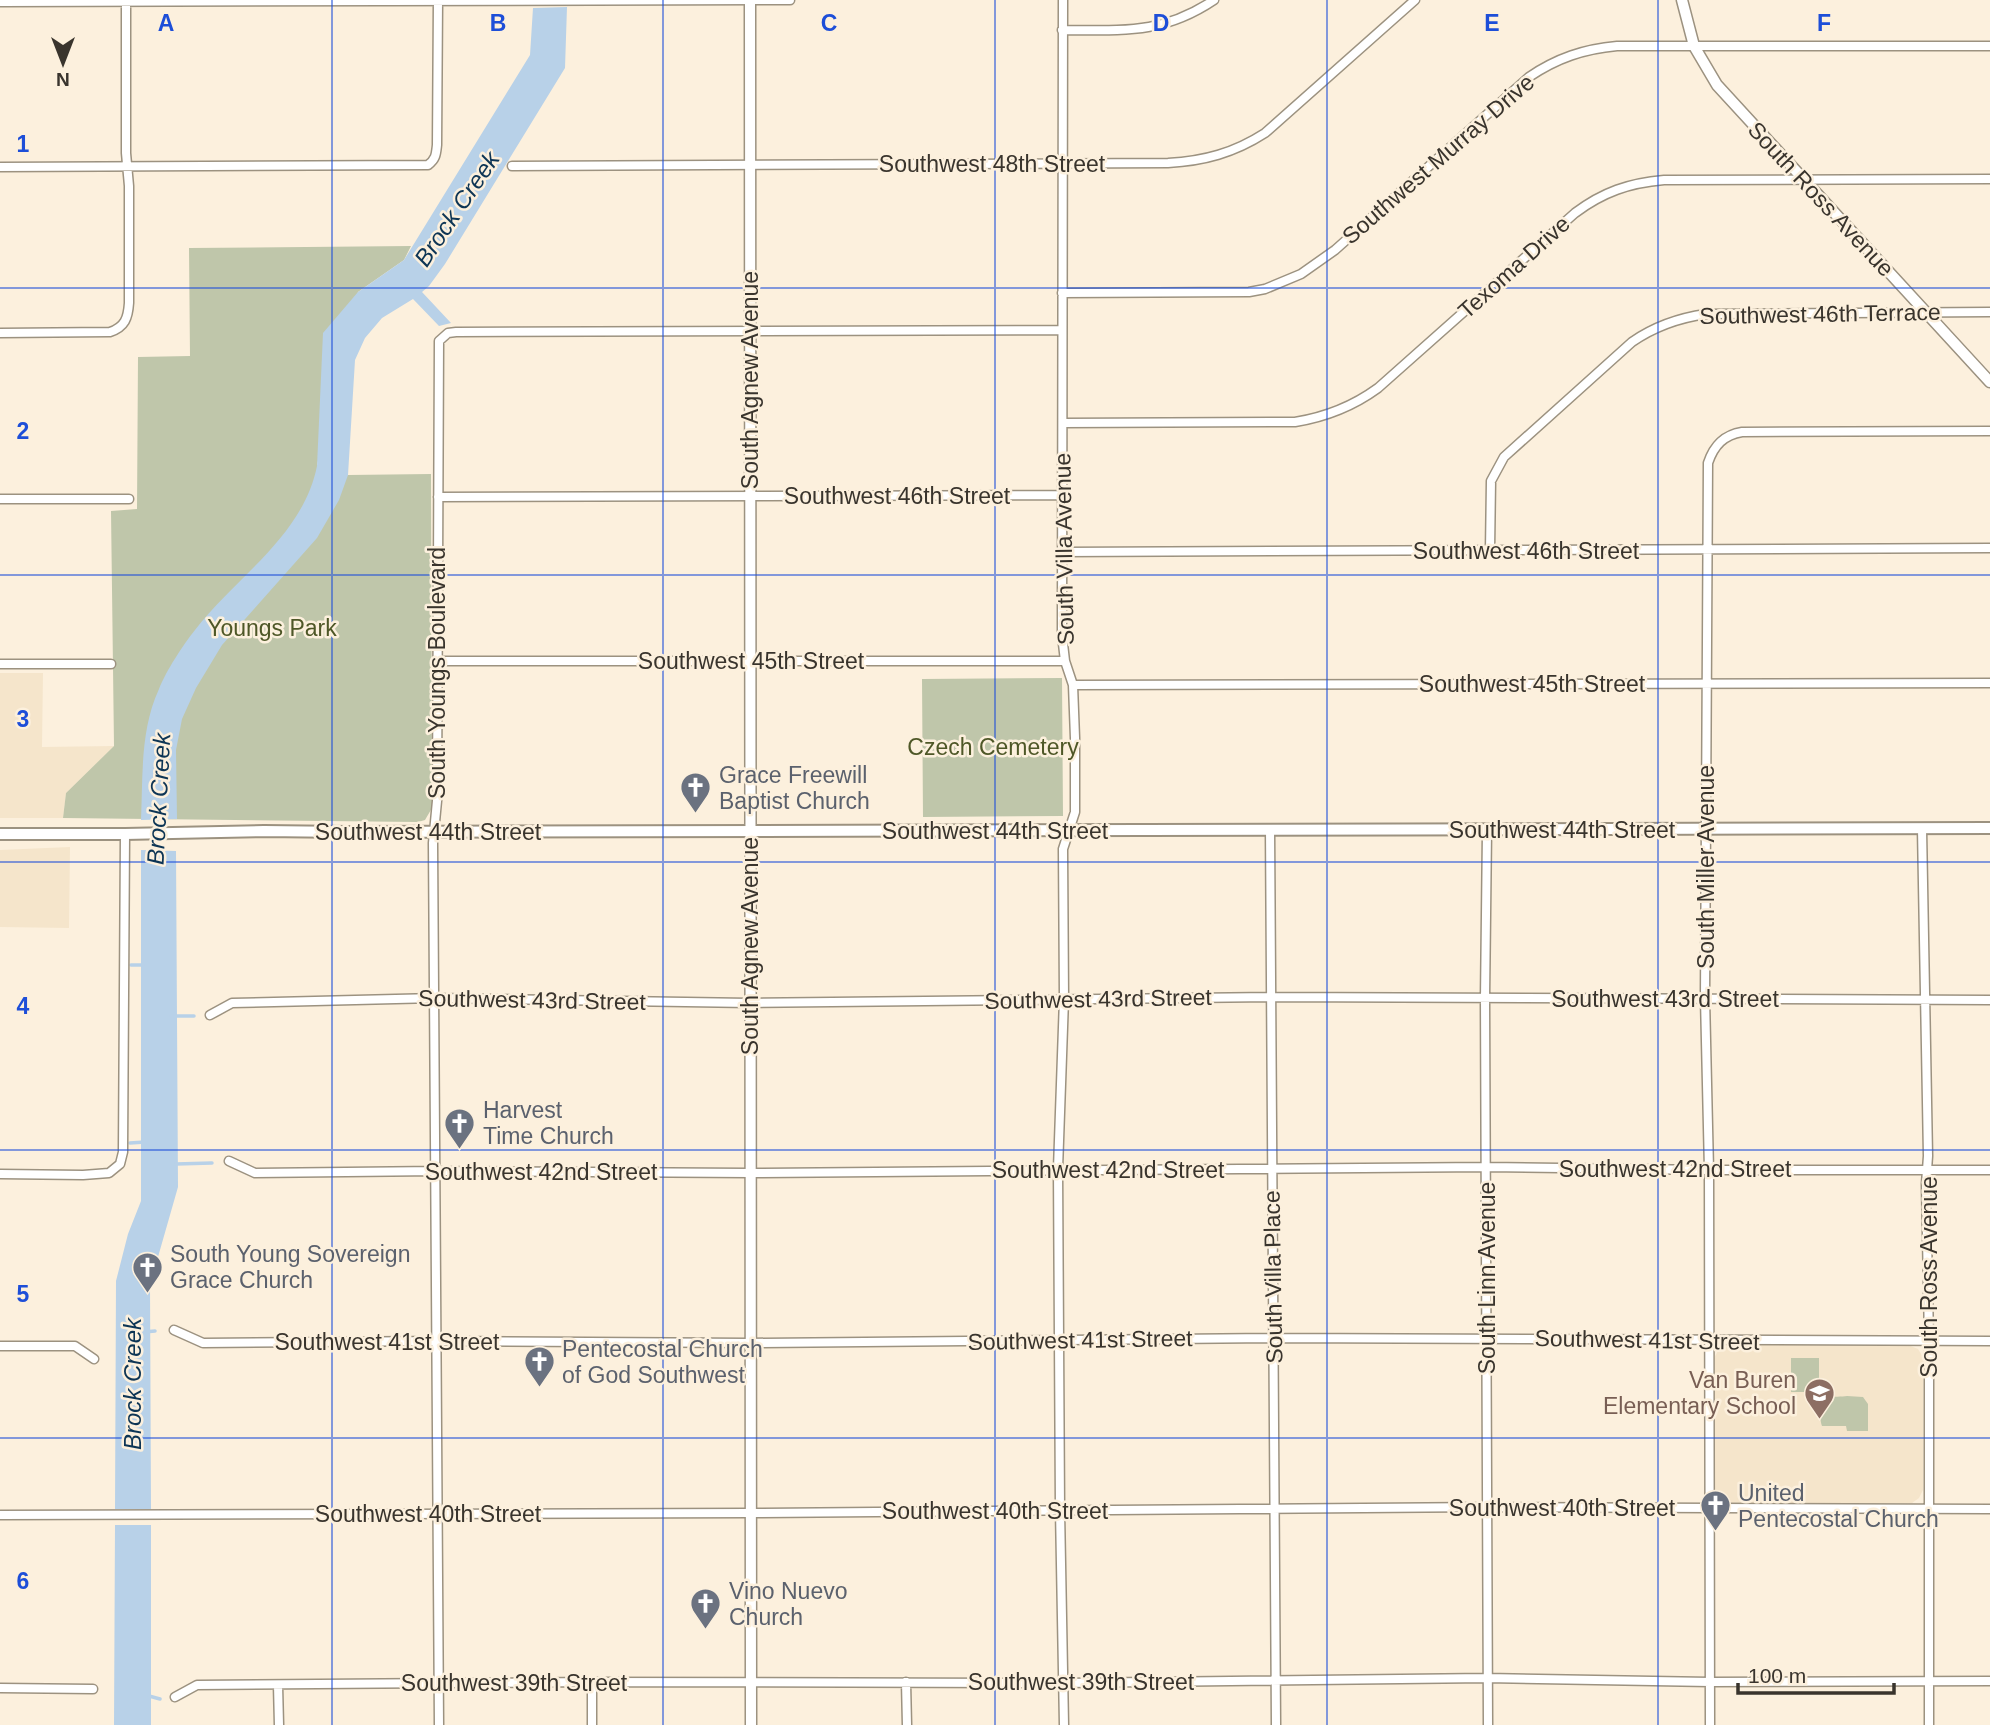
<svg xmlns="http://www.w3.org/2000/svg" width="1990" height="1725" font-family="Arial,sans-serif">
	<rect width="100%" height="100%" fill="#fcf0dd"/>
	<!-- built -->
	<path fill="#f5e5cb" d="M0 673H43L42 747 114 746 66 793 63 818H0Z
		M70 847 69 928 0 927V850Z
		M1725 1345H1908L1918 1349 1923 1357V1490L1919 1498 1912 1503H1726L1720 1500 1715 1490 1714 1358 1719 1349Z"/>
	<!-- green -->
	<path fill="#bfc6aa" d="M411 246 404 260 358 292 317 465 348 475 431 474 432 808 425 820 418 822 63 818 66 793 114 746 111 511 137 509 138 357 190 356 189 248Z
		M1062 678 1063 816 923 817 922 679Z
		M1791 1358H1819V1392H1791Z
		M1847 1396 1863 1397 1868 1404V1431H1847L1846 1426H1822C1819 1419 1820 1403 1828 1398 1833 1396 1842 1397 1847 1396Z"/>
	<!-- water -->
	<path fill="#b8d1e8" d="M567 7 565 68 445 264 429 286 422 292 451 323 439 326 413 299 382 318 365 338 355 360 348 475 339 500 317 538 222 645 196 688 182 719 176 750 177 819 141 820C143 776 140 730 159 689 166 671 183 645 195 630 236 577 303 536 317 466L323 333 358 292 404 260 530 55 533 8Z
		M141 850 176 851 178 1187 150 1285 151 1509H115L116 1281 128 1234 141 1201Z
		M115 1525H151V1725H114Z"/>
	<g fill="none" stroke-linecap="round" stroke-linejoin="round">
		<!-- stream -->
		<path stroke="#b8d1e8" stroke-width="3.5" d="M154 855 157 817
			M131 965H143
			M171 1016H194
			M130 1143 145 1142
			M176 1164 212 1163
			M144 1332 155 1331
			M149 1696 160 1699"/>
		<defs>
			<path id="minor" d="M1063 0 1062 635 1065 661 1073 685 1075 738V812L1063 849 1064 999 1058 1169 1060 1510 1064 1725
				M0 2 790 0
				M1062 30C1122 30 1162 35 1214 0
				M512 166 1168 163C1204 161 1234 153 1265 133L1415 0
				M0 167 428 165C436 159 436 154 437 145L438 0
				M1062 293 1249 292 1265 289 1301 274 1335 250 1529 77C1557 58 1584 49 1617 46H1990
				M0 333 110 332C125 327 128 318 129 303V186L126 153V1
				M1063 423 1295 422C1326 417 1352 407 1378 388L1575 213C1603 192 1629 183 1664 180L1990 179
				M438 497 1062 495
				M0 499H129
				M1490 551 1491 481 1504 457 1632 342C1655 326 1678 318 1706 314L1990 312
				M1062 552 1990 548
				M437 661H1065
				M0 664H111
				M1073 685 1990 683
				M1270 829 1276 1725
				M1922 829 1928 1156 1926 1184 1929 1341V1725
				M1487 831 1485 998 1488 1725
				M210 1015 232 1003 436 998 750 1003 1272 997 1990 1000
				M229 1161 255 1173 437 1171 750 1173 1487 1167 1709 1170H1990
				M0 1174 83 1175 109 1173 120 1164 123 1152 125 834
				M174 1330 203 1343 437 1341 750 1343 1275 1338 1990 1341
				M0 1346H75L94 1359
				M0 1515 750 1513 1488 1507 1990 1509
				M592 1682V1725
				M906 1682 907 1725
				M278 1685 279 1725
				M0 1688 93 1689
				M175 1697 197 1685 592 1682 1064 1683 1487 1678 1710 1682 1990 1681
				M439 1725 433 843 437 801 439 341 448 333 456 332 1062 330
				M1710 1725 1709 1170 1705 998 1708 463C1714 445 1724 435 1742 432L1990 431"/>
			<path id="tertiary" d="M750 0 751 1725
				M1682 0 1694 46 1717 85 1990 382"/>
			<path id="secondary" d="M0 834H125L264 831 348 832 1990 828"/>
		</defs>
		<!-- minor casing -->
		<use href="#minor" stroke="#9c9280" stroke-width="11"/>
		<!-- tertiary casing -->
		<use href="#tertiary" stroke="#9c9280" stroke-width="13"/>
		<!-- secondary casing -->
		<use href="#secondary" stroke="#9c9280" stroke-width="14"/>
		<!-- minor -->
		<use href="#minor" stroke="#fff" stroke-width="8"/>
		<!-- tertiary -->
		<use href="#tertiary" stroke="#fff" stroke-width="10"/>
		<!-- secondary -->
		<use href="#secondary" stroke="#fff" stroke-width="10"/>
	</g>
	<!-- grid -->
	<path fill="none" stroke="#1d4ed8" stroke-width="2" stroke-opacity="0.55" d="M332 0V1725M663 0V1725M995 0V1725M1327 0V1725M1658 0V1725M0 288H1990M0 575H1990M0 862H1990M0 1150H1990M0 1438H1990"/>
	<!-- icons -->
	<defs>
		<symbol id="church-pin" viewBox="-11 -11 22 30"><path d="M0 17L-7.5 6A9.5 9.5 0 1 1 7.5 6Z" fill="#6b7280" stroke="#fcf0dd"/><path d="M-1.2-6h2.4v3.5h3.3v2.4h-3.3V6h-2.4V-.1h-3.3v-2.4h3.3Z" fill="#fff"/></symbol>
		<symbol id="school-pin" viewBox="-11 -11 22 30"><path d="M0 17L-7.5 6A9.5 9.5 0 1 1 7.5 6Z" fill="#8d6e63" stroke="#fcf0dd"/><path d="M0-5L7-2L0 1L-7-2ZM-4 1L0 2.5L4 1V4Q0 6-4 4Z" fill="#fff"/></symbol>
	</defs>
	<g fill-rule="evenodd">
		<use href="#church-pin" x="678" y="770" width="35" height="47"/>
		<use href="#church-pin" x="442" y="1106" width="35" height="47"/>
		<use href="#church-pin" x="130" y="1250" width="35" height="47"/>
		<use href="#church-pin" x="522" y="1344" width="35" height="47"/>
		<use href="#school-pin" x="1802" y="1376" width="35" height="47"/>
		<use href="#church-pin" x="1698" y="1488" width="35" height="47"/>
		<use href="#church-pin" x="688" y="1586" width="35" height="47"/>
	</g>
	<g text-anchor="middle" stroke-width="5" stroke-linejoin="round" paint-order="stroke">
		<!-- street labels -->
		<g font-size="23" fill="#39342d" stroke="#fcf0dd">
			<text transform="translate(1438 159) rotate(-41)" y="8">Southwest Murray Drive</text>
			<text x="992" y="172">Southwest 48th Street</text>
			<text transform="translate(1821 199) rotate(47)" y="8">South Ross Avenue</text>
			<text transform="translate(1514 267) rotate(-42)" y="8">Texoma Drive</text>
			<text transform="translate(1820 314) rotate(-1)" y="8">Southwest 46th Terrace</text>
			<text transform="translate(750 380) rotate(-90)" y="8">South Agnew Avenue</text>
			<text x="897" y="504">Southwest 46th Street</text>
			<text transform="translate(1064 549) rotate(-91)" y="8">South Villa Avenue</text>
			<text x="1526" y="559">Southwest 46th Street</text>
			<text x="751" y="669">Southwest 45th Street</text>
			<text transform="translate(437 673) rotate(-90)" y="8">South Youngs Boulevard</text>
			<text x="1532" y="692">Southwest 45th Street</text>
			<text x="1562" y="838">Southwest 44th Street</text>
			<text x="995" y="839">Southwest 44th Street</text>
			<text x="428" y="840">Southwest 44th Street</text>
			<text transform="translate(1706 867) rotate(-90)" y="8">South Miller Avenue</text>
			<text transform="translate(750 946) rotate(-90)" y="8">South Agnew Avenue</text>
			<text transform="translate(1098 999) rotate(-1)" y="8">Southwest 43rd Street</text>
			<text x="1665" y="1007">Southwest 43rd Street</text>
			<text transform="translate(532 1000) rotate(1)" y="8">Southwest 43rd Street</text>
			<text x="1675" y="1177">Southwest 42nd Street</text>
			<text x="1108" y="1178">Southwest 42nd Street</text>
			<text x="541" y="1180">Southwest 42nd Street</text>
			<text transform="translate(1273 1277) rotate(-91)" y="8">South Villa Place</text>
			<text transform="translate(1929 1277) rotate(-90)" y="8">South Ross Avenue</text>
			<text transform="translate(1487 1278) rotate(-90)" y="8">South Linn Avenue</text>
			<text transform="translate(1080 1340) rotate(-1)" y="8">Southwest 41st Street</text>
			<text transform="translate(1647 1340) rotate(1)" y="8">Southwest 41st Street</text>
			<text x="387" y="1350">Southwest 41st Street</text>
			<text x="1562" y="1516">Southwest 40th Street</text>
			<text x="995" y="1519">Southwest 40th Street</text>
			<text x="428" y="1522">Southwest 40th Street</text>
			<text x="1081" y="1690">Southwest 39th Street</text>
			<text x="514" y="1691">Southwest 39th Street</text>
		</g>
		<!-- park labels -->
		<g font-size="23" fill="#4e5727" stroke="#fcf0dd">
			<text x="272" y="636">Youngs Park</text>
			<text x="993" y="755">Czech Cemetery</text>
		</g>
		<!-- worship labels -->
		<g font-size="23" fill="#5b616d" stroke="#fcf0dd" text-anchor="start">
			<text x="719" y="783">Grace Freewill<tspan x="719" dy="26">Baptist Church</tspan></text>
			<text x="483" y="1118">Harvest<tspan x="483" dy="26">Time Church</tspan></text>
			<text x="170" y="1262">South Young Sovereign<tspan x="170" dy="26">Grace Church</tspan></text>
			<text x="562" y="1357">Pentecostal Church<tspan x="562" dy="26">of God Southwest</tspan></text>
			<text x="1738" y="1501">United<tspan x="1738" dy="26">Pentecostal Church</tspan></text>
			<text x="729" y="1599">Vino Nuevo<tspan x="729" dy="26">Church</tspan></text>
		</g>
		<!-- education labels -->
		<g font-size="23" fill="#785e54" stroke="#fcf0dd" text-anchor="end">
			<text x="1796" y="1388">Van Buren<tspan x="1796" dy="26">Elementary School</tspan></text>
		</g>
		<!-- water labels -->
		<g font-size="24" font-style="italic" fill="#0d3555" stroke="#fcf0dd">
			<text transform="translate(457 209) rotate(-56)" y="8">Brock Creek</text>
			<text transform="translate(159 799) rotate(-87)" y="8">Brock Creek</text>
			<text transform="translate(133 1384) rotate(-90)" y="8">Brock Creek</text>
		</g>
	</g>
	<g font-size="23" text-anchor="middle" font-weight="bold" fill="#1d4ed8" stroke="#fcf0dd" stroke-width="5" stroke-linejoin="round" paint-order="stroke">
		<text x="166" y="31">A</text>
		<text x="498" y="31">B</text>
		<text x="829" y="31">C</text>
		<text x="1161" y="31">D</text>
		<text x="1492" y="31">E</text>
		<text x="1824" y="31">F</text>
		<text x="23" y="152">1</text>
		<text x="23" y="439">2</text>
		<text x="23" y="727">3</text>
		<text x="23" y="1014">4</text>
		<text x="23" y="1302">5</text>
		<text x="23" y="1589">6</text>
	</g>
	<!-- north arrow -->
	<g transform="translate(63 63) rotate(180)" stroke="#fcf0dd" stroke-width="5" paint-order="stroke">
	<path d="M0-5L12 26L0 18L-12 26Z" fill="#39342d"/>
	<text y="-10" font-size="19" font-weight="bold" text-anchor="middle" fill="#39342d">N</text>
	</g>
	<!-- scale -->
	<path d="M1738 1683v10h156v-10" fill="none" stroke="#39342d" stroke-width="3.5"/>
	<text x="1748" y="1683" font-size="21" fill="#39342d" stroke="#fcf0dd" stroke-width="5" paint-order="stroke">100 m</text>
</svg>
